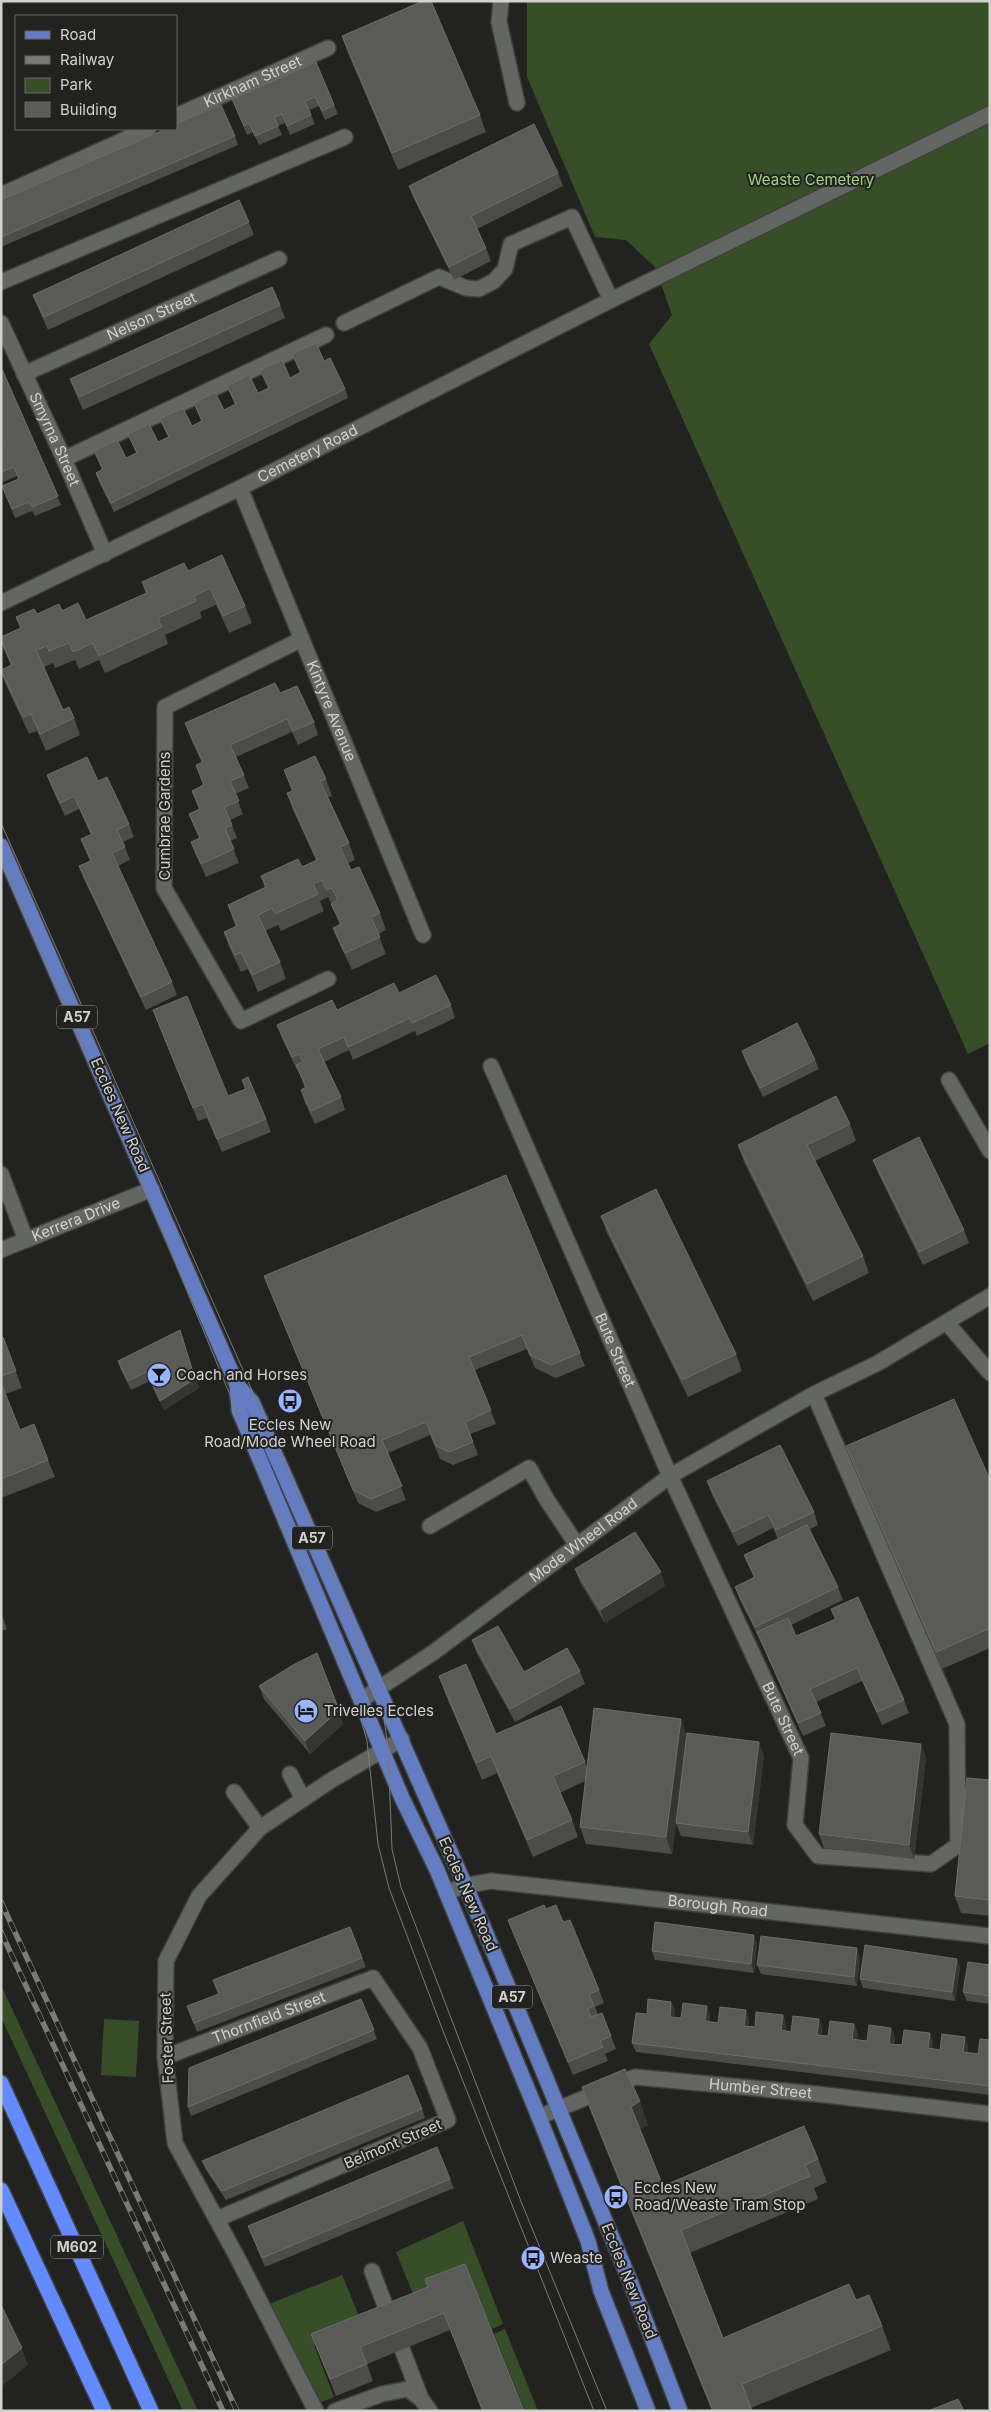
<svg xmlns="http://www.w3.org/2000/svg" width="991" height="2412" font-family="Inter,sans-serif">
	<rect width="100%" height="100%" fill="#222321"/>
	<!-- green -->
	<path fill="#374e28" d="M527 1H990V1043L968 1054 649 344 672 315 655 267 626 240 595 237 527 77Z
		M1 1985 198 2411H183L1 2017Z
		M104 2019 139 2021 136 2077 101 2075Z
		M463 2221 503 2324 492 2329 470 2278 429 2294H413L396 2252Z
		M342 2275 359 2316 379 2320 314 2345 334 2397 319 2403 269 2304Z
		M505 2329 538 2411H525L494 2334Z"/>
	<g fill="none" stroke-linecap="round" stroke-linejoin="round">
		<defs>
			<path id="lane" d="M501 1 499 22 517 103
				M1 282 345 137
				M344 323 439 277 466 288 479 289 494 281 505 269 511 244 572 217 611 300 990 114
				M64 459 326 335
				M949 1080 990 1151
				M430 1526 529 1468 547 1500 577 1545
				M372 2271 391 2321
				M402 2349 421 2399"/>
			<g id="street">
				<path id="s1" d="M176 116 328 48"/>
				<path d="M1 195 148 129"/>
				<path id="s2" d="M1 323 64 459 105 554"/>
				<path id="s3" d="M24 374 279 259"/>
				<path id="s4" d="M240 488 423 935"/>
				<path id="s5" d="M1 603 240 488 611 300"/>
				<path d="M302 639 165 707 164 888 241 1021 328 979"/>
				<path id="s6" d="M491 1066 670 1476 801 1758 795 1825 818 1856 931 1864 958 1845 957 1724 814 1394"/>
				<path d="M1 1174 26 1240"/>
				<path id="s7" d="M1 1250 152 1189"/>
				<path d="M947 1323 990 1373"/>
				<path id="s8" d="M361 1700 434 1652 670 1476 814 1394 878 1363 990 1296"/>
				<path d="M290 1774 303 1799"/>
				<path d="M234 1792 260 1828"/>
				<path id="s9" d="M446 1893 463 1886 491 1881 990 1936"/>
				<path id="s10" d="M165 2057 373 1978 420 2048 448 2120 217 2219"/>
				<path id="s11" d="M539 2117 635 2077 817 2094 990 2114"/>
				<path d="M316 2411 236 2255 175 2143 165 2057 166 1961 199 1896 260 1828 330 1781 402 1739"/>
				<path d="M335 2411 382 2394 408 2389 421 2399 430 2411"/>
			</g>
			<path id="primary" d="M1 846 237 1385 252 1402 482 1924 630 2281 680 2411
				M237 1385 239 1410 402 1798 437 1870 539 2117 588 2241 601 2291 648 2411"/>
			<path id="highway" d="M1 2083 151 2411
				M1 2190 104 2411"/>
		</defs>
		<!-- lane casing -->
		<use href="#lane" stroke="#3f403e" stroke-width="18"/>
		<!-- street casing -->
		<use href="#street" stroke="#3f403e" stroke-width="18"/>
		<!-- primary casing -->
		<use href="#primary" stroke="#3f403e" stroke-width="18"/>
		<!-- highway casing -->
		<use href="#highway" stroke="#3f403e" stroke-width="18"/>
		<!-- lane -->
		<use href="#lane" stroke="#646663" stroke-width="15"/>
		<!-- street -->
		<use href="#street" stroke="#646663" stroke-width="15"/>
		<!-- primary -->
		<use href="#primary" stroke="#647cc1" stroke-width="15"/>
		<!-- highway -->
		<use href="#highway" stroke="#648aff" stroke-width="15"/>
		<!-- tram -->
		<path stroke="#7a7b79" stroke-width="1" d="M1 823 327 1560 375 1684 383 1711 388 1747 392 1849 401 1887 522 2204 607 2411
			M1 860 129 1150 354 1696 367 1741 378 1844 389 1888 443 2031 594 2411"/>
		<defs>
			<path id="rail" d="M1 1902 237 2411
				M1 1932 223 2411"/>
		</defs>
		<!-- rail casing -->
		<use href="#rail" stroke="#7a7b79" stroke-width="5.5"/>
		<!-- rail -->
		<use href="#rail" stroke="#222321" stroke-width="4" stroke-dasharray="11" stroke-linecap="butt"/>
	</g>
	<!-- wall -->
	<path fill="#4c4d4b" d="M342 36 480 115 486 132 398 170 348 53Z
		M316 62 338 114 325 120 319 106 309 110 315 124 290 135 285 123 278 126 282 135 259 145 253 132 247 135 232 99Z
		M235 136 238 145 1 247V200Z
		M558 173 563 186 477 229 486 248 491 261 454 280 414 199 409 186Z
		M249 222 254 235 48 330 38 308 33 295Z
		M280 305 285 318 83 410 75 392 70 379Z
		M292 354 324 361 345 389 348 398 114 512 99 482 96 473 102 470 94 451 126 458 136 453 128 434 158 442 168 437 160 419 192 426 201 421 194 403 224 410 235 405 227 386 258 393 268 388 260 370 290 378 300 373Z
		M1 367 61 505 35 516 32 511 15 518 2 486 18 479 17 476 1 483V446L3 445 2 442H1Z
		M188 571 245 606 252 623 229 633 216 605 200 612 202 618 165 635 168 644 105 673 99 660 79 669 75 660 55 668 53 663 44 667 63 710 74 718 80 735 46 751 37 731 29 734 7 687 1 671 11 666 1 642V637L20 628 16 617 62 611 86 620 146 593 142 582Z
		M280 693 314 722 318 735 298 745 292 732 236 757 249 788 235 794 243 814 230 820 237 838 230 841 239 863 206 877 196 855 191 842 199 838 189 814 199 809 192 791 203 785 196 765 202 763 190 737 185 723Z
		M284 770 326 779 332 796 328 797 349 843 355 860 348 863 351 870 380 913 386 930 378 934 386 954 352 970 340 945 333 928 340 925 333 907 328 897 320 901 324 911 281 931 278 925 265 931 280 962 286 979 258 992 248 969 241 972 230 949 224 932 236 927 228 905 265 888 261 876 302 867 316 860 293 810 287 793 292 791Z
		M47 775 98 781 129 824 134 837 123 842 130 860 118 866 172 982 177 995 146 1010 84 879 79 866 90 861 81 839 91 835 79 809 65 816 52 788Z
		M399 993 451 1005 455 1018 417 1036 415 1031 353 1060 349 1050 324 1062 341 1097 345 1110 315 1124 305 1103 301 1090 305 1088 298 1069 297 1070 282 1038 277 1025 337 1010Z
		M153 1010 228 1096 245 1089 242 1080 266 1119 271 1132 222 1152 207 1118 198 1121Z
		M742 1051 815 1060 819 1069 763 1097 745 1060Z
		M850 1124 856 1141 815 1161 863 1256 869 1273 813 1301 744 1162 738 1145Z
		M873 1160 964 1230 969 1243 923 1265 878 1173Z
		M506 1175 585 1366 556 1378 535 1368 527 1349 475 1370 496 1424 470 1434 478 1455 453 1465 440 1459 430 1435 388 1453 406 1500 376 1512 358 1503 264 1276Z
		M601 1216 736 1354 742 1371 688 1397 607 1233Z
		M180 1330 199 1388 164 1410 150 1381 131 1390 121 1370 118 1361Z
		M3 1337 22 1388 5 1394 20 1430 48 1460 55 1477 1 1498V1338Z
		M846 1446 990 1480V1648L942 1669 852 1463Z
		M707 1481 814 1512 818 1525 810 1529 838 1587 843 1600 791 1625 796 1636 835 1619 831 1609 904 1700 909 1713 882 1725 862 1681 816 1702 826 1726 803 1736 760 1640 740 1600 735 1587 754 1578 744 1555 778 1539 773 1528 738 1546 712 1495Z
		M575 1569 665 1586 605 1623 580 1582Z
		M1 1613 7 1629 1 1631Z
		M472 1640 524 1672 580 1671 585 1684 515 1722 477 1654Z
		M439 1676 496 1734 585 1762 587 1767 681 1719 686 1735 764 1755 753 1845 681 1836 676 1823 677 1814 672 1854 586 1844 580 1827 585 1781 560 1793 572 1820 578 1837 533 1857 497 1773 482 1780 445 1693Z
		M259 1686 343 1724 310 1754 264 1699Z
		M926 1758 914 1859 824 1848 819 1834Z
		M990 1780V1916L961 1913 955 1896Z
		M546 1909 563 1922 599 1990 604 2003 595 2007 598 2014 611 2036 616 2049 605 2054 608 2061 573 2075 513 1933 508 1920Z
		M350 1927 366 1967 197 2032 187 2006 219 1994 213 1980Z
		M757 1944 754 1973 655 1960 652 1951Z
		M860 1957 857 1986 761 1974 757 1965Z
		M957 1959 960 1968 955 2001 863 1988 860 1979Z
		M990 1965V2004L967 2001 963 1992Z
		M361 1999 377 2039 191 2116 188 2107Z
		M671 2002 675 2011 674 2017 681 2018 710 2015 709 2022 718 2023 746 2010 749 2019 748 2026 755 2027 783 2015 786 2024 785 2031 791 2032 819 2019 822 2028 821 2035 828 2036 854 2024 858 2033 857 2040 867 2041 891 2028 895 2037 894 2044 902 2045 930 2033 933 2042 932 2049 940 2050 968 2046 967 2053 978 2054 990 2040V2095L636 2052 632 2043 647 2014Z
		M582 2087 648 2125 640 2129 663 2186 818 2159 827 2182 814 2188 818 2199 690 2253 723 2338 856 2300 882 2326 891 2350 751 2408 752 2411H712L590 2110Z
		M422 2109 425 2118 226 2200 206 2170 202 2161Z
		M450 2179 454 2188 265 2267 248 2226Z
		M425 2279 524 2411H482L450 2330 367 2364 373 2381 336 2396 311 2334 428 2287Z"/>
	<!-- shaded-wall -->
	<path fill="#353634" d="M180 1330 199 1388 164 1410 160 1401Z
		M661 1572 665 1586 605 1623 600 1610Z
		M339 1710 343 1724 310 1754 305 1741Z
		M681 1719 687 1736 672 1854 666 1837Z
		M759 1742 764 1755 753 1845 748 1832Z
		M921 1744 926 1758 914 1859 909 1845Z
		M754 1935 757 1944 754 1973 751 1964Z
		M857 1948 860 1957 857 1986 854 1977Z
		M957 1959 960 1968 955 2001 952 1992Z
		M671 2002 675 2011 673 2026 670 2017Z
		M707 2006 710 2015 708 2030 705 2021Z
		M746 2010 749 2019 747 2035 744 2026Z
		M783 2015 786 2024 784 2039 781 2030Z
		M819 2019 822 2028 820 2044 817 2035Z
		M854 2024 858 2033 856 2048 852 2039Z
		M891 2028 895 2037 893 2053 889 2044Z
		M930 2033 933 2042 931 2057 928 2048Z
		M965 2037 968 2046 966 2061 963 2052Z
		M640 2101 648 2125 640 2130 631 2107Z
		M22 2348 28 2365 1 2387V2365Z"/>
	<!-- building -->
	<path fill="#5a5b59" stroke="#6d6e6c" d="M423 1H431L480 115 392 153 342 36Z
		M316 62 334 105 322 111 315 97 305 101 311 115 287 126 282 114 274 117 278 126 255 136 249 123 244 126 232 99Z
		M221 105 235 136 1 237V200L166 129H176V124Z
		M534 124 558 173 471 216 486 248 449 267 409 186Z
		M239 200 249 222 44 317 33 295Z
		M272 287 280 305 79 397 70 379Z
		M316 343 324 361 330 358 345 389 111 503 96 473 103 469 94 451 117 440 126 458 137 453 128 434 149 424 158 442 169 437 160 419 183 408 192 426 202 421 194 403 215 392 224 410 236 404 227 386 249 375 258 393 269 388 260 370 282 360 290 378 301 372 292 354Z
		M1 367 58 496 32 507 29 502 12 509 2 486 19 479 14 467 1 472V446L4 445 1 438Z
		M222 555 245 606 223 616 210 588 194 596 196 601 158 618 162 627 99 656 93 643 73 652 69 643 49 651 47 646 36 650 63 710 69 707 74 718 40 734 31 714 23 717 1 671V670L12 665 1 641V637L21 628 16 617 34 609 37 614 59 604 62 611 78 603 86 620 147 593 142 582 184 563 188 571Z
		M275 683 280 693 297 686 314 722 293 731 287 719 230 745 244 775 230 781 239 801 224 807 232 825 225 828 234 849 201 864 191 842 200 838 189 814 200 809 192 791 204 785 196 765 203 762 185 723Z
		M315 756 326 779 320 781 349 843 340 847 351 870 359 867 380 913 371 917 380 937 345 953 333 928 341 924 331 904 338 900 332 888 326 890 322 880 313 884 318 894 275 914 272 908 258 915 280 962 252 975 241 952 235 955 224 932 237 926 228 905 266 887 261 876 298 859 302 867 317 860 287 793 293 791 284 770Z
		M87 757 98 781 107 777 129 824 117 830 125 847 112 853 172 982 141 997 79 866 91 861 81 839 92 834 74 796 60 803 47 775Z
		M436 975 451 1005 412 1023 410 1018 348 1047 344 1037 318 1049 341 1097 311 1111 301 1090 306 1087 296 1065 303 1062 299 1054 292 1057 277 1025 332 1000 337 1010 394 983 399 993Z
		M187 996 228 1096 246 1089 242 1080 248 1077 266 1119 217 1139 203 1104 193 1108 153 1010Z
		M797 1023 815 1060 760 1088 742 1051Z
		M836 1096 850 1124 807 1145 863 1256 807 1284 738 1145Z
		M919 1137 964 1230 919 1252 873 1160Z
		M506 1175 580 1353 551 1365 530 1355 522 1335 469 1357 491 1410 465 1422 473 1442 449 1452 436 1446 426 1422 382 1440 402 1486 371 1499 353 1490 264 1276Z
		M656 1189 736 1354 682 1380 601 1216Z
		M180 1330 195 1379 160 1401 146 1372 128 1381 118 1361Z
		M3 1337 16 1371 1 1376V1338Z
		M1 1383 20 1430 34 1424 48 1460 1 1479Z
		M954 1399 990 1480V1633L988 1629 936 1652 846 1446Z
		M780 1445 814 1512 776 1530 768 1515 733 1532 707 1481Z
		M807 1525 838 1587 755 1627 735 1587 755 1577 744 1555Z
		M635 1532 661 1572 600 1610 575 1569Z
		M858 1597 904 1700 877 1712 857 1668 810 1689 821 1713 798 1723 757 1632 788 1618 796 1636 836 1619 831 1609Z
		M498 1626 524 1672 567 1648 580 1671 510 1709 472 1640Z
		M317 1653 339 1710 305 1741 259 1686 293 1665Z
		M466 1664 496 1734 561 1706 585 1762 553 1776 572 1820 527 1840 491 1756 476 1763 439 1676Z
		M594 1708 681 1719 666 1837 580 1827Z
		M687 1733 759 1742 748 1832 676 1823Z
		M831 1733 921 1744 909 1845 819 1834Z
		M967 1778 990 1780V1900L955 1896Z
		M544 1905 546 1909 556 1905 563 1922 570 1920 599 1990 589 1994 594 2006 587 2009 591 2017 602 2013 611 2036 600 2041 603 2047 568 2062 508 1920Z
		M655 1922 754 1935 751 1964 652 1951Z
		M350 1927 362 1958 194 2023 187 2006 219 1994 213 1980Z
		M761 1936 857 1948 854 1977 757 1965Z
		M865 1945 957 1959 952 1992 860 1979Z
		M968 1962 990 1965V1996L963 1992Z
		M361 1999 374 2030 188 2107 189 2068Z
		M648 1999 671 2002 670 2017 681 2018 683 2003 707 2006 705 2021 718 2023 720 2007 746 2010 744 2026 755 2027 756 2012 783 2015 781 2030 791 2032 793 2016 819 2019 817 2035 828 2036 830 2021 854 2024 852 2039 867 2041 869 2025 891 2028 889 2044 902 2045 904 2030 930 2033 928 2048 940 2050 942 2034 965 2037 963 2052 978 2054 980 2039 990 2040V2086L632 2043 636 2013 647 2014Z
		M625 2069 640 2101 631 2107 663 2186 804 2126 818 2159 805 2165 810 2176 681 2230 723 2338 849 2284 856 2300 869 2295 882 2326 742 2384 752 2411H713L582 2087Z
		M408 2075 422 2109 222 2191 202 2161Z
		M437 2147 450 2179 262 2258 248 2226Z
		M465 2264 524 2411H483L444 2313 360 2347 367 2364 330 2379 311 2334 428 2287 425 2279Z
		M1 2305 22 2348 1 2365Z
		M958 2399 964 2411H928Z"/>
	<!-- icons -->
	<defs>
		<symbol id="bar-disc" viewBox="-11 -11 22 22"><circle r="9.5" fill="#9ab5fd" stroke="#222321"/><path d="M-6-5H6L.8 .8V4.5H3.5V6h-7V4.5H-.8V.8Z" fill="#111"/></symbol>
		<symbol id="bus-disc" viewBox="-11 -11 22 22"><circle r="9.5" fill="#9ab5fd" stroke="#222321"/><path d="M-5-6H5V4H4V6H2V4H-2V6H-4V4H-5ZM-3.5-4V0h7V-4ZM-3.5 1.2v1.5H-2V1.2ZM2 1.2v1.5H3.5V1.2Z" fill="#111"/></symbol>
		<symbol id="hotel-disc" viewBox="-11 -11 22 22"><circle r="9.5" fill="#9ab5fd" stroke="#222321"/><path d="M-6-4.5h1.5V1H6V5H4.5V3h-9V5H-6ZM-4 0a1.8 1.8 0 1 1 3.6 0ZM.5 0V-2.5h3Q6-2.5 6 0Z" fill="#111"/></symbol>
	</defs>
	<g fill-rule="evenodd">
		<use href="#bar-disc" x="145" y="1361" width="28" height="28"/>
		<use href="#bus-disc" x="276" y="1387" width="28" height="28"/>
		<use href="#hotel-disc" x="292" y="1697" width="28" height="28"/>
		<use href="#bus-disc" x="602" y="2183" width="28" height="28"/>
		<use href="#bus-disc" x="519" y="2244" width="28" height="28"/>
	</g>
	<g text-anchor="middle" stroke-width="4" stroke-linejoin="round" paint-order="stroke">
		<!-- shield labels -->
		<g fill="#222321" stroke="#9d9e9c" stroke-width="1">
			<rect x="57" y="1005.5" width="40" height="23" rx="4"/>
			<rect x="292" y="1526.5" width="40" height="23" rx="4"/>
			<rect x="492" y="1985.5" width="40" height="23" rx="4"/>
			<rect x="51" y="2235.5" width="52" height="23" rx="4"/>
		</g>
		<g font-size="14" font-weight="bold" fill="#d2d3d1">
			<text x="77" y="1022">A57</text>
			<text x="312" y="1543">A57</text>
			<text x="512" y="2002">A57</text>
			<text x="77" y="2252">M602</text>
		</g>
		<!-- street labels -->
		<g font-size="15" fill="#d2d3d1" stroke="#222321">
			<text dy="5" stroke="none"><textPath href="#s1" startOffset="84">Kirkham Street</textPath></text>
			<text dy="5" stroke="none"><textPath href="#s3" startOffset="140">Nelson Street</textPath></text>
			<text dy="5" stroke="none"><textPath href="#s2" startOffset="128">Smyrna Street</textPath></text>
			<text dy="5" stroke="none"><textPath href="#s5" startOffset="341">Cemetery Road</textPath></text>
			<text dy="5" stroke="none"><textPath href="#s4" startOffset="241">Kintyre Avenue</textPath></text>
			<text transform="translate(165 816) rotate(-90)" y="5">Cumbrae Gardens</text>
			<text transform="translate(120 1115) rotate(66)" y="5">Eccles New Road</text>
			<text dy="5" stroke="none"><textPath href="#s7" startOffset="81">Kerrera Drive</textPath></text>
			<text dy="5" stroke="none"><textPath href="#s6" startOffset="310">Bute Street</textPath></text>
			<text dy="5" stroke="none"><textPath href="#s8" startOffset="274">Mode Wheel Road</textPath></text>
			<text dy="5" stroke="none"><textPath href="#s6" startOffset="715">Bute Street</textPath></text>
			<text transform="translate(468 1894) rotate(66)" y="5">Eccles New Road</text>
			<text dy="5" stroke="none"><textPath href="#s9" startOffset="275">Borough Road</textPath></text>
			<text dy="5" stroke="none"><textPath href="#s10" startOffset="111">Thornfield Street</textPath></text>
			<text transform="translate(167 2038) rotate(-92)" y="5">Foster Street</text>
			<text dy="5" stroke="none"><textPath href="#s11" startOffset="230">Humber Street</textPath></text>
			<text transform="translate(393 2144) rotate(-23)" y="5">Belmont Street</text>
			<text transform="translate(629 2281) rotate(68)" y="5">Eccles New Road</text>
		</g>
		<!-- park labels -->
		<g font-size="15" fill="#a2d383" stroke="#222321">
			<text x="811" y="185">Weaste Cemetery</text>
		</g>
		<!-- poi labels -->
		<g font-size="15" fill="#d2d3d1" stroke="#222321" text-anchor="start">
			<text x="176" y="1380">Coach and Horses</text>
			<text x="290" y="1430" text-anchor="middle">Eccles New<tspan x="290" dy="17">Road/Mode Wheel Road</tspan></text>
			<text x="324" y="1716">Trivelles Eccles</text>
			<text x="634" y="2193">Eccles New<tspan x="634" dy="17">Road/Weaste Tram Stop</tspan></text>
			<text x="550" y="2263">Weaste</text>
		</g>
	</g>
	<!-- border -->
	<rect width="991" height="2412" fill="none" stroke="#d2d3d1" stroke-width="5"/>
	<!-- legend -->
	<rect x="15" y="15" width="162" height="115" fill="#222321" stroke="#686967"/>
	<rect x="25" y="31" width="25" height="8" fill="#647cc1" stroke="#686967"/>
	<text x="60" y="40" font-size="15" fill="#d2d3d1">Road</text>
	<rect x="25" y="56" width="25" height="8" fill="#7a7b79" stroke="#686967"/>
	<text x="60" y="65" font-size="15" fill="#d2d3d1">Railway</text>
	<rect x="25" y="78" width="25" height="15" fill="#374e28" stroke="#686967"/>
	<text x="60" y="90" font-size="15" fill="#d2d3d1">Park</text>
	<rect x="25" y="102" width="25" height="15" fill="#5a5b59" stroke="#686967"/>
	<text x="60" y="115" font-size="15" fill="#d2d3d1">Building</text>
</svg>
